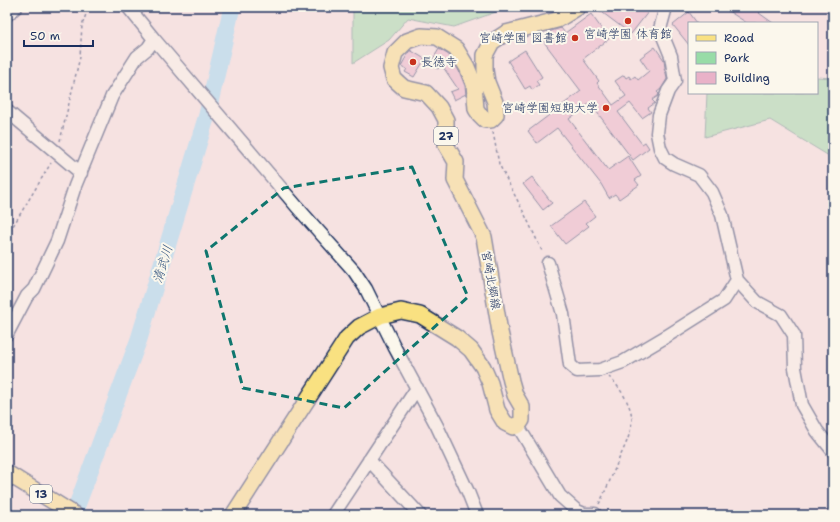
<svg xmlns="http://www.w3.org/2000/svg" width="840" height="522" font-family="'Shantell Sans','Klee One',sans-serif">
	<rect width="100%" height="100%" fill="#f6e2e1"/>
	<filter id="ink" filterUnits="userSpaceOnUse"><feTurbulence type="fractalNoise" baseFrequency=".025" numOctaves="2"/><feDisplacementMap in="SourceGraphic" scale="8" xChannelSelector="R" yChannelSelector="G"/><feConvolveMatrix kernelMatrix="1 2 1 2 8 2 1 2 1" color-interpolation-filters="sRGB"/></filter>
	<g filter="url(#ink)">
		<!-- green -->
		<path fill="#98dca7" stroke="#5a8682" d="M353 7H494L496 12 454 27 408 18 389 40 353 63Z
			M817 77 833 78V168L829 156 770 120 705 137 707 93H817Z"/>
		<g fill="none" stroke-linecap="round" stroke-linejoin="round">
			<!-- river -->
			<path stroke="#94d9f6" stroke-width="17" d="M73 515 79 500 139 339 207 115 232 7"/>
		</g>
		<!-- building -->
		<path fill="#e9b2c8" stroke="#1b2f5e" d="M595 7H652L631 34Z
			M722 7H763L759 13 773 23H747Z
			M689 12 697 23H689V45L673 25Z
			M591 14 609 39 583 59 599 81 597 83 613 105 626 96 615 81 624 75 626 78 629 76 631 79 635 76 638 80 649 71 640 58 655 47 664 60 665 68 664 69 666 73 667 79 661 89 657 92 659 94 658 96 652 100 655 103 648 108 651 112 642 118 630 103 618 112 642 144 645 142 649 148 633 160 590 103 569 119 608 170 628 156 641 176 635 180 639 185 619 199 615 194 609 198 601 184 557 128 537 143 528 131 581 91 541 38 551 31 561 28 565 33Z
			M439 49 449 55 459 71 465 86 466 94 454 100 450 92 458 89 441 64 438 69 430 64Z
			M410 50 425 59 414 77 405 72 407 69 401 66Z
			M525 50 542 77 536 81 539 85 532 90 530 86 525 89 508 61Z
			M532 177 552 203 543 210 523 184Z
			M584 202 595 216 586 223 589 226 565 244 551 226Z"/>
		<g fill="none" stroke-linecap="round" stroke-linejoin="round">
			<defs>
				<path id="minor" d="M128 7 154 39 298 208 354 271 366 289 395 348 437 426 468 492 477 515
					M666 7 660 29 671 56 675 81 668 91 659 115 657 133 660 148 665 158 674 164 699 175 712 192 722 215 737 280 757 302 781 315 794 335 795 368 802 405 817 431 833 451
					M7 15 16 7
					M7 111 81 173
					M548 263 563 314 570 365 577 371 600 370 623 362 667 336 724 300 737 280
					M7 334 27 296 34 289 57 241 75 186 112 96 137 57 148 48 154 39
					M518 426 560 496 577 511 584 514H595
					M369 460 420 515
					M333 515 417 388"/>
				<path id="major" d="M7 473 75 515
					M233 515 347 338 359 327 380 316 401 311 420 315 457 338 471 350 483 367 490 383 497 410 505 423 513 427 518 426 522 420V407L515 395 511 381 500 332 484 237 455 180 456 162 446 145V120L439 107 426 93 404 88 394 79 391 68 395 53 407 41 421 36 437 37 456 49 467 67 474 84 476 109 480 115 485 120H491L496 115 495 102 487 82 485 70V55L492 42 506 33 557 20 578 7"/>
			</defs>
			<!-- minor casing -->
			<use href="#minor" stroke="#1b2f5e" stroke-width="15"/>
			<!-- major casing -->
			<use href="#major" stroke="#1b2f5e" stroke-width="18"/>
			<!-- path -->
			<path stroke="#1b2f5e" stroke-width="1.5" stroke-dasharray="3 3" stroke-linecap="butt" d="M493 132 499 164 509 184 526 217 543 253
				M60 141 80 57 82 25 88 9 90 7
				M7 236 51 163
				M599 504C606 490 612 476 618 461 624 448 631 435 632 420 632 406 620 387 609 377"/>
			<!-- minor -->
			<use href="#minor" stroke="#fbf7ec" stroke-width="12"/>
			<!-- major -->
			<use href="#major" stroke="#f9e181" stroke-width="15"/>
		</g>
	</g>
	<!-- marked area -->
	<path d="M0 0H840V522H0ZM412 167 468 297 344 408 243 388 206 251 284 188Z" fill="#f6e2e1" fill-opacity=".55" fill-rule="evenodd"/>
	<path fill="none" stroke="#0f766e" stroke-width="3" stroke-dasharray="8 5" stroke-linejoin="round" d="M412 167 468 297 344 408 243 388 206 251 284 188Z"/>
	<!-- markers -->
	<g fill="#c8321e" stroke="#fbf7ec" stroke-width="1.5">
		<circle cx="628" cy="21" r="4"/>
		<circle cx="575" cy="38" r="4"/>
		<circle cx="413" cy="62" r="4"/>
		<circle cx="606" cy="108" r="4"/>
	</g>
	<g text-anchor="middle" stroke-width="4" stroke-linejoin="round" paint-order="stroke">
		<!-- shield labels -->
		<g fill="#fbf7ec" stroke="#5e6b89" stroke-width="1">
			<rect x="434" y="127" width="24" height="18" rx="3"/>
			<rect x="30" y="485" width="22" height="18" rx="3"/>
		</g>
		<g font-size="11" font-weight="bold" fill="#1b2f5e">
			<text x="446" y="140">27</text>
			<text x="41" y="498">13</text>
		</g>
		<!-- poi labels -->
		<g font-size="12" fill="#1b2f5e" stroke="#fbf7ec" text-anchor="end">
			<text x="628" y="38" text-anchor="middle">宮崎学園 体育館</text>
			<text x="567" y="42">宮崎学園 図書館</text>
			<text x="421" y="66" text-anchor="start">長徳寺</text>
			<text x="598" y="112">宮崎学園短期大学</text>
		</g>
		<!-- street labels -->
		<g font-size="12" fill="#1b2f5e" stroke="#fbf7ec">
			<text transform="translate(491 280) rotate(80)" y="4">宮崎北郷線</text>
		</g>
		<!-- water labels -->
		<g font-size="13" font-style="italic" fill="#395a84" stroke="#fbf7ec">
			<text transform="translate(162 264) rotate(-73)" y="5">清武川</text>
		</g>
	</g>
	<!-- margin -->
	<rect width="840" height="522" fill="none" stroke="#fbf7ec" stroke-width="24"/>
	<rect x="12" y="12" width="816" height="498" fill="none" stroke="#1b2f5e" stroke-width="1.5" filter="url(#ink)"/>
	<!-- legend -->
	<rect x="688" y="22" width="130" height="72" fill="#fbf7ec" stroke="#a1a7b3"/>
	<rect x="696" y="35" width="20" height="6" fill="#f9e181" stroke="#a1a7b3"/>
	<text x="724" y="42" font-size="12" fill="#1b2f5e">Road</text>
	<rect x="696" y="52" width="20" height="12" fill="#98dca7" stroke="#a1a7b3"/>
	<text x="724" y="62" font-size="12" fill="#1b2f5e">Park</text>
	<rect x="696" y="72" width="20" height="12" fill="#e9b2c8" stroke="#a1a7b3"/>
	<text x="724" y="82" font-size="12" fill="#1b2f5e">Building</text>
	<!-- scale -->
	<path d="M24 40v6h69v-6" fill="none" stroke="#1b2f5e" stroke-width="2"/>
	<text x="30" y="40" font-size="12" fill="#1b2f5e" stroke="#fbf7ec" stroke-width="3" paint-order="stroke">50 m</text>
</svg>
